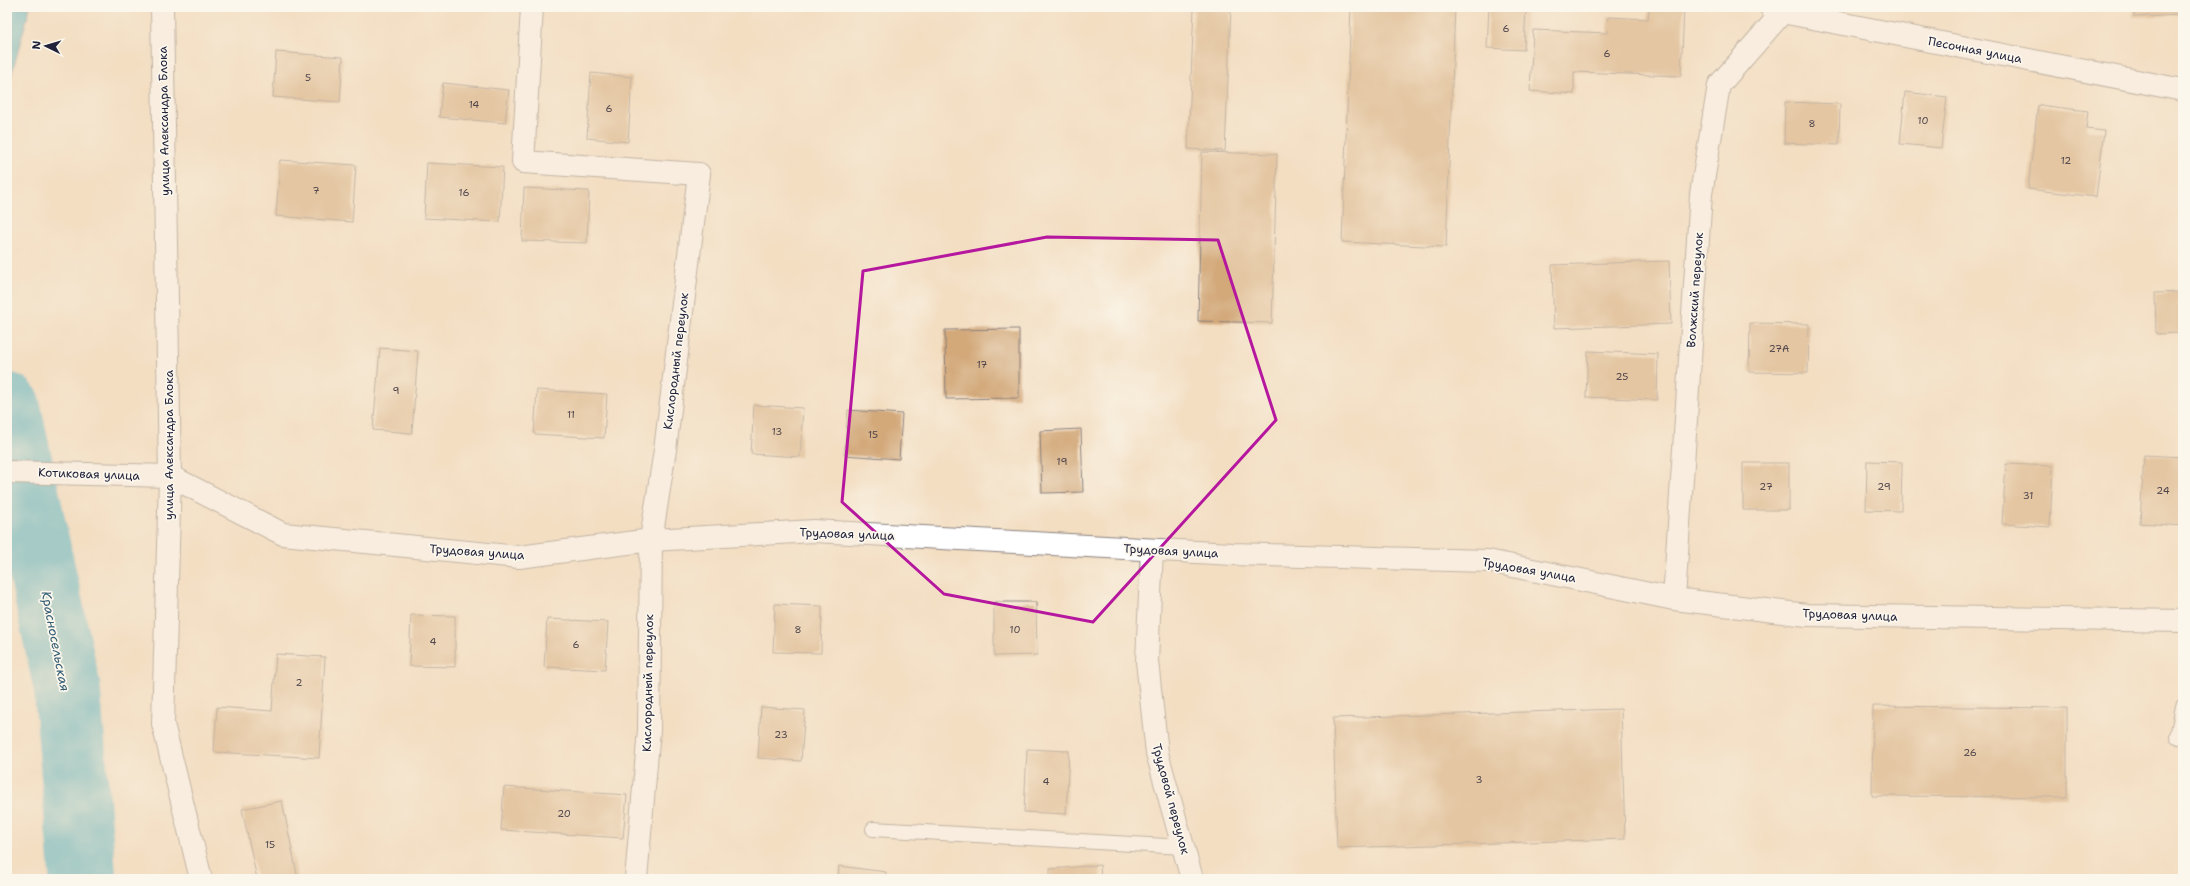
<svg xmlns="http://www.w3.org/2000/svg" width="2190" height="886" font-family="'Shantell Sans',sans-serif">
	<rect width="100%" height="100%" fill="#fbf7ec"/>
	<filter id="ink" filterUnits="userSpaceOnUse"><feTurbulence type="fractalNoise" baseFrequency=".025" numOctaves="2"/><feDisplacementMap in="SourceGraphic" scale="8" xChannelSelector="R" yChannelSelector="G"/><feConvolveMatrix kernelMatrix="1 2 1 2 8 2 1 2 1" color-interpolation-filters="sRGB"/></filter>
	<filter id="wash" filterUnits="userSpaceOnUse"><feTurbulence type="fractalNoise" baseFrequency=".012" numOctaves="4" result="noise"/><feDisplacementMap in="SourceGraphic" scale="16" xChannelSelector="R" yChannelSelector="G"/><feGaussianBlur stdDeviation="0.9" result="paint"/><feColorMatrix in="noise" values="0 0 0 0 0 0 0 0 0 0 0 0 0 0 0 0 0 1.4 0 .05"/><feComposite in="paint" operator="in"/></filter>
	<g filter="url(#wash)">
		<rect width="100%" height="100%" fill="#f3dec2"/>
		<!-- water -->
		<path fill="#4ab2c9" stroke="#366a82" d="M7 7H30L7 92Z"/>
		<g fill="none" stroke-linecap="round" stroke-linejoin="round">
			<!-- river -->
			<path stroke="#4ab2c9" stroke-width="67" d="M7 406 67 687 83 879"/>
		</g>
		<g id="blocks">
			<!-- building -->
			<path fill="#d3a97a" d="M1194 7H1231L1225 151 1188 149Z
				M1351 7H1455L1446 247 1342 242Z
				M1489 7H1526L1524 50 1487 48Z
				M1649 7H1684L1681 76 1574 72V94L1530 91 1533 30 1607 33 1608 17 1648 19Z
				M2134 7H2181L2182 15 2134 17Z
				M276 52 343 57 340 102 273 97Z
				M591 73 632 77 628 142 587 138Z
				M443 83 509 90 505 123 439 117Z
				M1905 92 1947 97 1941 148 1900 144Z
				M1785 102 1840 104 1839 145 1784 143Z
				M2038 105 2088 111 2086 129 2104 131 2096 197 2028 189Z
				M1202 152 1277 154 1272 323 1198 321Z
				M280 160 356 165 352 222 276 216Z
				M427 163 503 167 500 222 424 218Z
				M524 188 589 191 587 243 522 241Z
				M1669 261 1671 324 1554 328 1552 265Z
				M2183 292V333L2156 334 2155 293Z
				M1750 323 1809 324 1808 373 1749 372Z
				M1019 329V398L946 399 945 330Z
				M380 348 418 351 412 433 373 430Z
				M1588 351 1658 354 1657 400 1586 397Z
				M537 390 607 394 604 438 534 434Z
				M754 405 803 408 800 457 751 454Z
				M848 410 902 414 899 459 844 455Z
				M1081 429 1083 492 1042 493 1040 431Z
				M2144 455 2183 457V526L2140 523Z
				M1867 461 1902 462 1901 511 1866 510Z
				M1743 463H1789V510H1743Z
				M2006 464 2053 466 2050 527 2002 524Z
				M994 602H1036L1037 655 994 656Z
				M775 604 822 606 821 653 773 652Z
				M411 615 455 616V667L409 666Z
				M547 619 608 622 605 670 544 667Z
				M276 654 325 657 319 758 214 752 217 707 272 711Z
				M1873 706 2067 708V797L1872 796Z
				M761 707 805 710 801 761 758 758Z
				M1621 709 1625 839 1337 848 1333 718Z
				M1027 749 1069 751 1066 814 1024 812Z
				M504 787 627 795 623 838 501 830Z
				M282 801 298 879H257L242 809Z
				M1100 865 1101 879H1050V869Z
				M839 866 886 872 885 879H838Z
				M1023 877V879H958V878Z"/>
		</g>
	</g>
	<g filter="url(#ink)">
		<use href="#blocks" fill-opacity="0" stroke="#8a807e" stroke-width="1"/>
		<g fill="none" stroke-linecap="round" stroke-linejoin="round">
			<defs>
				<path id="lane" d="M2177 737 2183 706
					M873 829 1183 847"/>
				<path id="street" d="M162 7 170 476 163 724 201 879
					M532 7 523 162 699 174 665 450 651 540 649 730 636 879
					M1771 8 1782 12 2183 90
					M7 472 170 476 283 534 519 557 651 540 814 531 1232 554 1488 561 1674 599 1807 615 2183 621
					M1152 550 1147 661 1157 753 1192 879
					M1674 599 1701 194 1719 85 1787 7"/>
			</defs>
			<!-- lane casing -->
			<use href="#lane" stroke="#8a807e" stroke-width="16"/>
			<!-- street casing -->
			<use href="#street" stroke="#8a807e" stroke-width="24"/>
			<!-- lane -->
			<use href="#lane" stroke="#fff" stroke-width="14"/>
			<!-- street -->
			<use href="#street" stroke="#fff" stroke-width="22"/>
		</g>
	</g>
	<!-- marked area -->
	<path d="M0 0H2190V886H0ZM1047 237 1218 240 1276 420 1093 622 944 594 842 502 863 271Z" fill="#f3dec2" fill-opacity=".55" fill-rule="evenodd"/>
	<path fill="none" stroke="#b5179e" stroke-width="3" stroke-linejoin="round" d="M1047 237 1218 240 1276 420 1093 622 944 594 842 502 863 271Z"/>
	<g text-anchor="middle" stroke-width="3.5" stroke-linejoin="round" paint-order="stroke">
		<!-- number labels -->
		<g font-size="10" fill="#4e444b">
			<text x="1506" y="32">6</text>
			<text x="1607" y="57">6</text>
			<text x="308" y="81">5</text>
			<text x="474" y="108">14</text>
			<text x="609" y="112">6</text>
			<text x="1923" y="124">10</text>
			<text x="1812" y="127">8</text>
			<text x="2066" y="164">12</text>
			<text x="316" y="194">7</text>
			<text x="464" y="196">16</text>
			<text x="1779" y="352">27А</text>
			<text x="982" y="368">17</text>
			<text x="1622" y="380">25</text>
			<text x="396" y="394">9</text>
			<text x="571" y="418">11</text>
			<text x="777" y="435">13</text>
			<text x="873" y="438">15</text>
			<text x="1062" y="465">19</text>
			<text x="1766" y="490">27</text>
			<text x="1884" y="490">29</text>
			<text x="2163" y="494">24</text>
			<text x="2028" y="499">31</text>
			<text x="798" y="633">8</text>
			<text x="1015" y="633">10</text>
			<text x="433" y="645">4</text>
			<text x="576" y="648">6</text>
			<text x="299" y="686">2</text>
			<text x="781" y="738">23</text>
			<text x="1970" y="756">26</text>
			<text x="1479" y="783">3</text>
			<text x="1046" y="785">4</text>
			<text x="564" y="817">20</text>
			<text x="270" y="848">15</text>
		</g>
		<!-- street labels -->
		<g font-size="12" fill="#22223b" stroke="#fbf7ec">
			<text transform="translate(1975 50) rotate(11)" y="4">Песочная улица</text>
			<text transform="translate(164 121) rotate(-91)" y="4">улица Александра Блока</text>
			<text transform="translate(1695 290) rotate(-86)" y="4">Волжский переулок</text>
			<text transform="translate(676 361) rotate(-83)" y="4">Кислородный переулок</text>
			<text transform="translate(169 445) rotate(-90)" y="4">улица Александра Блока</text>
			<text transform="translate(89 474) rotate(2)" y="4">Котиковая улица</text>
			<text transform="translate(847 534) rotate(2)" y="4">Трудовая улица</text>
			<text transform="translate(1171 551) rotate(3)" y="4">Трудовая улица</text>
			<text transform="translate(477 552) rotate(4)" y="4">Трудовая улица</text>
			<text transform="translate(1529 570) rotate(10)" y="4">Трудовая улица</text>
			<text transform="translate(1850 615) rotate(2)" y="4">Трудовая улица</text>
			<text transform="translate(648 683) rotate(-89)" y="4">Кислородный переулок</text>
			<text transform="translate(1171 799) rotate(75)" y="4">Трудовой переулок</text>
		</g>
		<!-- water labels -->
		<g font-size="13" font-style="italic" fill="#325c74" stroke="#fbf7ec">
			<text transform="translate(56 641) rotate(79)" y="5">Красносельская</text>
		</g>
	</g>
	<!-- margin -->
	<rect width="2190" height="886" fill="none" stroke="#fbf7ec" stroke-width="24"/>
	<!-- north arrow -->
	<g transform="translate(46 46) rotate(275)" stroke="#fbf7ec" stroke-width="3" paint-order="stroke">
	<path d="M0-3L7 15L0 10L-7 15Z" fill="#22223b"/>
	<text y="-6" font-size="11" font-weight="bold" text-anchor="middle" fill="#22223b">N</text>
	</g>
</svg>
